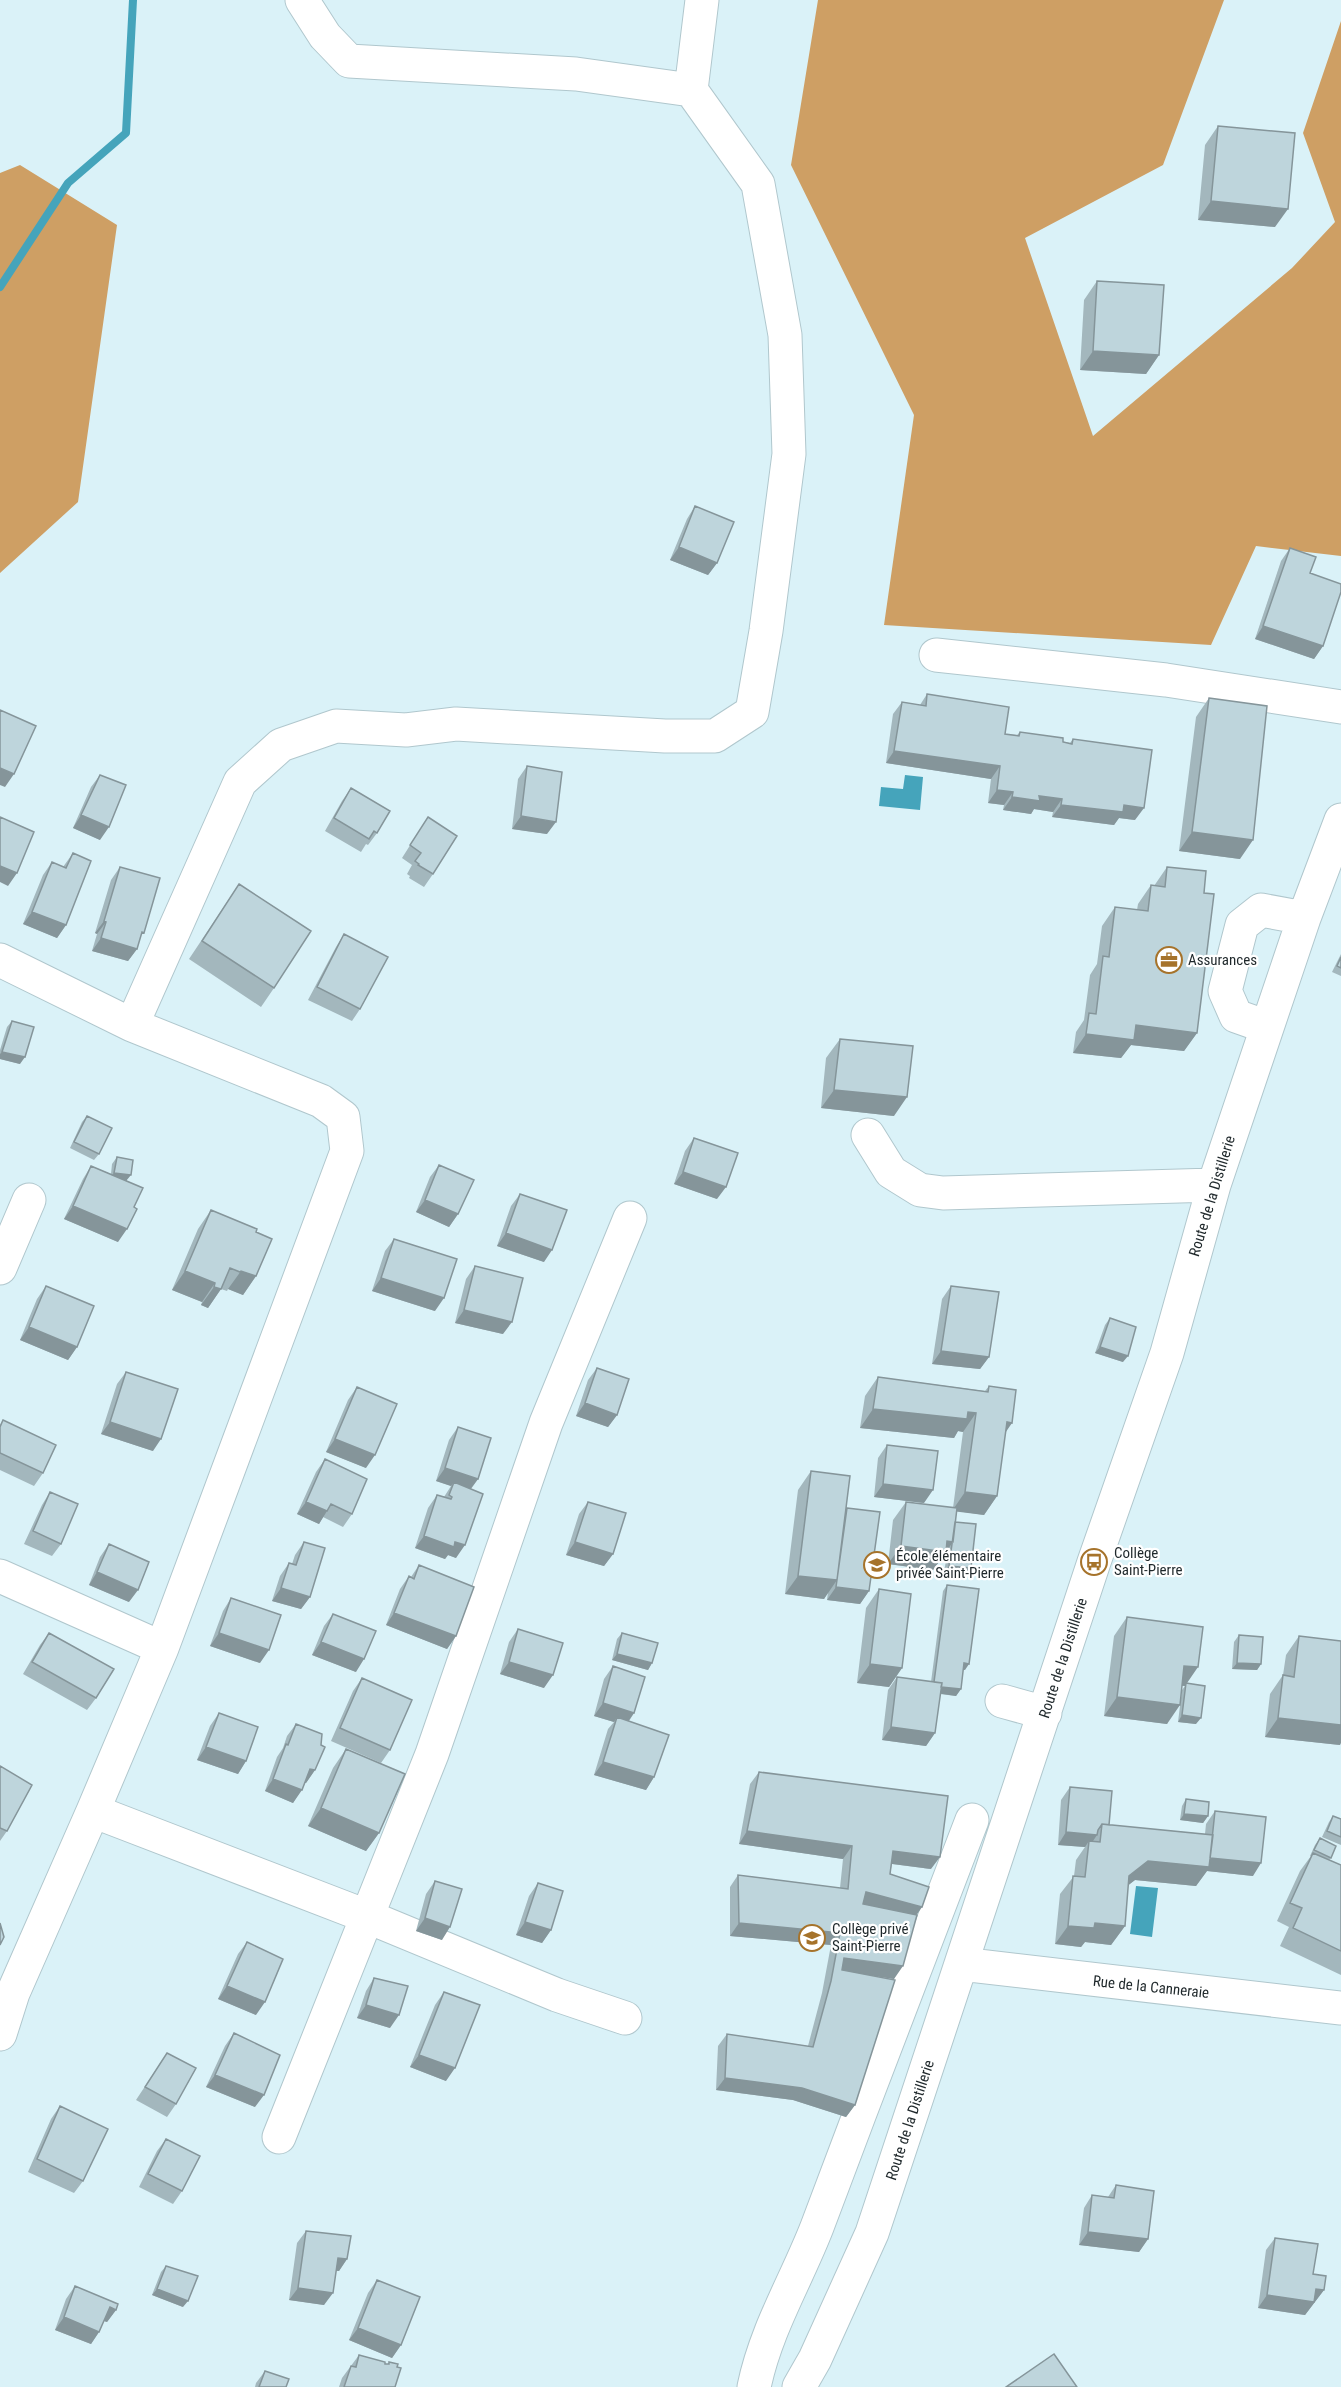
<svg xmlns="http://www.w3.org/2000/svg" width="1341" height="2387" font-family="'Roboto Condensed',sans-serif">
	<rect width="100%" height="100%" fill="#daf2f8"/>
	<!-- forest -->
	<path fill="#ce9f64" d="M818 0H1224L1163 165 1025 238 1093 436 1292 268 1335 222 1303 133 1341 21V556L1256 546 1211 645 884 625 914 415 791 165Z
		M20 165 117 225 78 502 0 573V173Z"/>
	<!-- water -->
	<path fill="#45a4bb" d="M905 775 923 777 920 810 879 806 881 787 903 789Z
		M1136 1886 1158 1888 1152 1937 1130 1934Z"/>
	<g fill="none" stroke-linecap="round" stroke-linejoin="round">
		<!-- stream -->
		<path stroke="#45a4bb" stroke-width="8" d="M0 287 68 183 126 133 133 0"/>
		<defs>
			<path id="minor" d="M691 90 702 0
				M936 655 1166 680 1341 707
				M0 960 132 1025 321 1101 343 1117 347 1151 162 1648 93 1811 13 1993 0 2034
				M132 1025 240 782 281 745 336 726 406 730 456 724 665 736H715L752 712 766 631 789 454 785 335 758 184 691 90 576 74 349 61 325 36 302 0
				M1267 1027 1236 1016 1225 991 1242 925 1261 910 1304 918
				M868 1135 891 1172 920 1190 943 1193 1214 1185
				M0 1268 29 1200
				M0 1576 162 1648
				M1002 1701 1045 1713
				M93 1811 366 1916 557 1995 625 2018
				M961 1964 1341 2008
				M279 2137 432 1754 546 1423 630 1218
				M754 2387C766 2329 796 2281 817 2227 868 2091 920 1955 972 1820
				M799 2387 815 2359 872 2233 1094 1562 1167 1353 1214 1185 1304 918 1341 820"/>
		</defs>
		<!-- minor casing -->
		<use href="#minor" stroke="#b0c7cd" stroke-width="35"/>
		<!-- minor -->
		<use href="#minor" stroke="#fff" stroke-width="33"/>
	</g>
	<!-- wall -->
	<path fill="#a3b7bd" d="M1218 126 1275 227 1198 220 1205 145Z
		M1097 281 1159 355 1146 374 1080 370 1084 300Z
		M695 506 717 563 708 575 670 560 687 519Z
		M1290 548 1310 573 1323 646 1314 659 1255 639 1281 561Z
		M927 694 1005 734 1017 735 1020 732 1070 743 1073 739 1135 820 1119 818 1114 825 1052 817 1053 812 1034 809 1031 814 1003 810 1004 805 988 803 991 779 886 763 893 714 902 702 920 705Z
		M1209 698 1240 859 1179 851 1196 717Z
		M527 766 547 834 512 829 518 779Z
		M100 775V840L73 828 91 787Z
		M351 788 377 833 368 845 366 844 361 852 325 831 342 801Z
		M428 817 433 874 424 887 409 878 410 876 407 874 412 865 402 858Z
		M73 853 66 925 57 938 23 924 43 875 52 862 63 867Z
		M120 867 140 938 137 949 128 961 92 951 97 934 95 933 111 880Z
		M1167 867 1204 893 1197 1033 1184 1051 1131 1045 1121 1058 1073 1053 1076 1032 1084 1020 1090 975 1097 964 1102 926 1115 907 1137 910 1138 904 1151 885 1154 886Z
		M239 884 274 988 261 1007 189 959Z
		M344 934 360 1009 352 1021 308 1000 336 947Z
		M1341 954V976L1332 972Z
		M12 1021 20 1064 0 1059V1050L7 1027Z
		M840 1039 894 1116 821 1108 826 1058Z
		M87 1116 99 1154 94 1160 70 1148 82 1122Z
		M694 1138 717 1199 674 1184 685 1151Z
		M117 1157 127 1181 118 1242 64 1219 83 1179 91 1166 111 1174 112 1164Z
		M439 1165 458 1214 449 1227 416 1212 430 1177Z
		M520 1194 544 1262 497 1246 511 1206Z
		M211 1210 256 1232V1276L243 1295 228 1289 227 1291 221 1289 208 1308 201 1305 202 1302 172 1290 198 1229Z
		M394 1239 435 1311 372 1291 385 1251Z
		M475 1266 503 1334 455 1323 466 1279Z
		M46 1286 77 1347 68 1360 20 1340 37 1299Z
		M951 1286 989 1357 980 1369 932 1364 942 1299Z
		M1110 1318 1123 1362 1095 1353 1105 1325Z
		M597 1368 617 1415 608 1427 576 1416 588 1380Z
		M126 1372 153 1451 101 1434 117 1384Z
		M878 1377 985 1391 989 1386 1005 1433 997 1496 984 1515 957 1511 955 1522 971 1568 966 1575 944 1572 948 1549 933 1570 888 1564 893 1520 906 1502 953 1508 963 1432 958 1431 954 1438 860 1428 865 1396Z
		M357 1387 366 1468 326 1452 348 1400Z
		M3 1420 43 1473 34 1486 0 1470V1425Z
		M458 1427 478 1479 471 1489 456 1558 448 1555 445 1559 415 1548 428 1508 437 1495 444 1497 451 1486 436 1481 449 1440Z
		M887 1445 924 1503 874 1497 878 1458Z
		M325 1459 352 1514 343 1527 323 1517 319 1524 297 1514 316 1472Z
		M811 1471 845 1510 847 1508 869 1591 860 1604 827 1600 828 1592 824 1599 785 1594 798 1490Z
		M50 1492 61 1544 52 1556 24 1544 42 1505Z
		M588 1502 613 1554 604 1566 566 1555 579 1514Z
		M304 1542 310 1597 301 1609 272 1601 280 1576 289 1563 292 1564 295 1555Z
		M109 1544 129 1602 89 1585 100 1557Z
		M419 1565 456 1636 447 1649 386 1625 400 1589 409 1576 411 1577Z
		M947 1585 965 1670H963L961 1689 956 1696 940 1694 935 1733 926 1746 882 1740 888 1690 897 1677 931 1682 943 1591Z
		M879 1589 902 1668 889 1687 857 1683 866 1608Z
		M231 1598 260 1663 210 1646 223 1611Z
		M333 1614 356 1672 312 1655 324 1626Z
		M1127 1617 1187 1683 1196 1724 1178 1722 1182 1690 1185 1686H1182L1167 1724 1104 1716 1114 1636Z
		M518 1629 544 1688 500 1674 509 1642Z
		M49 1633 96 1698 87 1710 23 1674 40 1645Z
		M622 1633 652 1663 648 1670 612 1660 617 1639Z
		M1239 1635 1261 1664 1257 1670 1232 1669 1234 1642Z
		M1299 1636 1340 1745 1265 1737 1270 1694 1283 1675 1286 1655Z
		M613 1666 634 1713 629 1721 654 1777 646 1790 594 1775 608 1729 614 1722 594 1716 604 1679Z
		M362 1678 390 1750 381 1763 331 1741 353 1691Z
		M219 1713 246 1761 238 1774 197 1760 210 1726Z
		M296 1724 315 1770 306 1783H305L293 1803 265 1791 277 1757 283 1748 287 1736Z
		M346 1749 379 1833 366 1851 308 1826 333 1768Z
		M0 1766 7 1831 0 1841Z
		M759 1772 931 1869 892 1864 890 1874 922 1907 916 1915 894 1979 870 1975 855 2105 846 2117 793 2100 716 2090 718 2046 727 2034 808 2046 822 1993 831 1945 730 1936V1887L738 1875 840 1888 843 1859 739 1844 750 1784Z
		M1070 1787 1109 1825 1205 1834 1206 1824 1215 1811 1253 1876 1207 1871 1196 1886 1135 1880 1128 1885 1125 1926 1111 1945 1085 1942 1081 1947 1055 1944 1060 1894 1074 1876 1076 1860 1085 1847 1058 1845 1061 1800Z
		M1186 1799 1208 1816 1203 1823 1180 1820 1182 1806Z
		M1333 1816 1341 1819V1845L1322 1837 1329 1822Z
		M1320 1838 1331 1858 1329 1860 1341 1865V1975L1280 1946 1289 1927 1277 1921 1300 1871 1311 1856H1310L1315 1845Z
		M435 1881 442 1940 416 1931 426 1894Z
		M538 1883 551 1930 542 1943 516 1935 529 1896Z
		M247 1942 256 2015 218 1999 238 1954Z
		M374 1978 390 2028 357 2018 366 1991Z
		M444 1992 446 2081 410 2067 435 2005Z
		M234 2033 255 2107 206 2087 225 2046Z
		M167 2053 176 2104 167 2117 136 2100Z
		M60 2106 83 2181 74 2193 28 2172 51 2119Z
		M166 2139 182 2191 173 2204 139 2187 157 2151Z
		M1116 2185 1148 2239 1139 2252 1079 2245 1084 2208 1092 2195 1108 2197Z
		M306 2231 347 2259 339 2271H336L324 2305 289 2300 297 2243Z
		M1275 2238 1313 2274 1324 2290 1305 2315 1258 2308 1266 2250Z
		M166 2266 183 2307 152 2295 161 2272Z
		M377 2280 401 2345 392 2358 349 2340 368 2293Z
		M75 2286 116 2310 107 2322 104 2321 99 2332 91 2344 55 2330 66 2299Z
		M359 2355 385 2364H388L389 2362 395 2387H339L342 2378Z
		M265 2371 286 2387H255L256 2383Z"/>
	<!-- shaded-wall -->
	<path fill="#85959a" d="M1211 201 1288 209 1275 227 1198 220Z
		M1093 351 1159 355 1146 374 1080 370Z
		M679 547 717 563 708 575 670 560Z
		M1263 626 1323 646 1314 659 1255 639Z
		M894 751 1000 766 991 779 886 763Z
		M0 768 14 774 5 787 0 785Z
		M997 790 1013 792 1004 805 988 803Z
		M1039 796 1062 799 1053 812 1034 809 1031 814 1003 810 1012 797Z
		M1061 805H1124L1144 808 1135 820 1119 818 1114 825 1052 817Z
		M81 815 109 827 100 840 73 828Z
		M521 816 556 822 547 834 512 829Z
		M1192 832 1253 840 1240 859 1179 851Z
		M0 866 17 873 8 886 0 882Z
		M32 912 66 925 57 938 23 924Z
		M104 921 106 922 97 934 95 933Z
		M101 938 137 949 128 961 92 951Z
		M1136 1025 1197 1033 1184 1051 1131 1045 1121 1058 1073 1053 1086 1034Z
		M2 1052 25 1057 20 1064 0 1059V1054Z
		M834 1090 907 1097 894 1116 821 1108Z
		M683 1172 726 1187 717 1199 674 1184Z
		M114 1173 131 1175 126 1181 110 1179Z
		M425 1200 458 1214 449 1227 416 1212Z
		M73 1206 127 1229 118 1242 64 1219Z
		M506 1233 552 1250 544 1262 497 1246Z
		M185 1271 215 1283 202 1302 172 1290Z
		M241 1271 256 1276 243 1295 228 1289Z
		M381 1278 444 1298 435 1311 372 1291Z
		M214 1287 221 1289 208 1308 201 1305Z
		M464 1310 512 1322 503 1334 455 1323Z
		M29 1327 77 1347 68 1360 20 1340Z
		M1100 1347 1128 1356 1123 1362 1095 1353Z
		M941 1351 989 1357 980 1369 932 1364Z
		M585 1403 617 1415 608 1427 576 1416Z
		M873 1409 968 1412 976 1413 963 1432 958 1431 954 1438 860 1428Z
		M110 1422 161 1439 153 1451 101 1434Z
		M1007 1422 1012 1423 999 1442Z
		M335 1439 375 1455 366 1468 326 1452Z
		M445 1468 478 1479 469 1491 454 1482 451 1486 436 1481Z
		M883 1484 933 1490 924 1503 874 1497Z
		M965 1492 997 1496 984 1515 952 1511Z
		M306 1502 327 1511 319 1524 297 1514Z
		M424 1536 455 1542 465 1545 456 1558 448 1555 445 1559 415 1548Z
		M947 1541 953 1542 933 1570 888 1564 901 1546Z
		M575 1542 613 1554 604 1566 566 1555Z
		M949 1566 971 1568 966 1575 944 1572Z
		M97 1572 138 1590 129 1602 89 1585Z
		M798 1576 837 1580 824 1599 785 1594Z
		M836 1587 869 1591 860 1604 827 1600Z
		M281 1588 310 1597 301 1609 272 1601Z
		M394 1613 456 1636 447 1649 386 1625Z
		M219 1633 269 1650 260 1663 210 1646Z
		M321 1642 364 1659 356 1672 312 1655Z
		M617 1654 652 1663 648 1670 612 1660Z
		M509 1662 553 1675 544 1688 500 1674Z
		M964 1663 969 1664 965 1670 960 1669Z
		M1237 1663 1261 1664 1257 1670 1232 1669Z
		M870 1664 902 1668 889 1687 857 1683Z
		M1184 1666 1198 1667 1185 1686 1171 1684Z
		M934 1686 961 1689 956 1696 929 1692Z
		M1117 1697 1180 1705 1167 1724 1104 1716Z
		M603 1703 634 1713 625 1726 617 1717 614 1722 594 1716Z
		M1182 1715 1201 1718 1196 1724 1178 1722Z
		M1278 1718 1341 1725V1743L1340 1745 1265 1737Z
		M891 1727 935 1733 926 1746 882 1740Z
		M206 1747 246 1761 238 1774 197 1760Z
		M603 1762 654 1777 646 1790 594 1775Z
		M310 1769 315 1770 306 1783 301 1781Z
		M273 1779 302 1790 293 1803 265 1791Z
		M321 1808 379 1833 366 1851 308 1826Z
		M1184 1814 1208 1816 1203 1823 1180 1820Z
		M747 1831 852 1846 843 1859 739 1844Z
		M1066 1832 1097 1835 1089 1847V1841L1085 1847 1058 1845Z
		M893 1851 940 1857 931 1869 885 1863Z
		M1210 1858 1261 1863 1253 1876 1207 1871 1196 1886 1135 1880 1116 1895 1129 1876 1148 1861Z
		M866 1892 922 1907 913 1920 858 1905Z
		M425 1918 450 1927 442 1940 416 1931Z
		M525 1922 551 1930 542 1943 516 1935Z
		M739 1923 840 1933 831 1945 730 1936Z
		M1095 1923 1125 1926 1111 1945 1085 1942 1081 1947 1055 1944 1068 1926Z
		M844 1958 903 1966 894 1979 835 1970Z
		M227 1986 265 2002 256 2015 218 1999Z
		M366 2005 399 2015 390 2028 357 2018Z
		M419 2055 455 2068 446 2081 410 2067Z
		M215 2075 264 2095 255 2107 206 2087Z
		M725 2078 802 2088 855 2105 846 2117 793 2100 716 2090Z
		M1088 2232 1148 2239 1139 2252 1079 2245Z
		M338 2258 347 2259 339 2271 330 2270Z
		M298 2288 333 2293 324 2305 289 2300Z
		M157 2289 188 2301 183 2307 152 2295Z
		M1316 2289 1324 2290 1305 2315 1258 2308 1267 2295Z
		M110 2307 116 2310 107 2322 101 2320Z
		M64 2317 99 2332 91 2344 55 2330Z
		M358 2328 401 2345 392 2358 349 2340Z"/>
	<!-- building -->
	<path fill="#bed5dc" stroke="#85959a" stroke-width="1.5" d="M1218 126 1295 133 1288 209 1211 201Z
		M1097 281 1164 285 1159 355 1093 351Z
		M695 506 734 522 717 563 679 547Z
		M1290 548 1316 557 1310 573 1341 584V592L1323 646 1263 626Z
		M927 694 1009 707 1005 734 1019 736 1020 732 1063 738V742L1072 744 1073 739 1152 750 1144 808 1124 805 1123 812 1061 805 1062 799 1039 796 1040 801 1012 797 1013 792 997 790 1000 766 894 751 902 702 926 706Z
		M1209 698 1267 706 1253 840 1192 832Z
		M0 710 36 726 14 774 0 768Z
		M527 766 562 772 556 822 521 816Z
		M100 775 126 785 109 827 81 815Z
		M351 788 390 811 377 833 374 831 369 839 334 818Z
		M0 817 34 832 17 873 0 866Z
		M428 817 457 836 433 874 418 865 419 864 415 861 421 853 410 845Z
		M73 853 91 861 66 925 32 912 52 862 66 868Z
		M120 867 160 878 144 933 142 932 137 949 101 938 106 922 104 921Z
		M1167 867 1206 871 1204 893 1214 894 1197 1033 1136 1025 1134 1040 1086 1034 1089 1013 1096 1014 1103 956 1109 957 1115 907 1148 911 1151 885 1165 887Z
		M239 884 311 931 274 988 202 941Z
		M344 934 388 957 360 1009 317 987Z
		M1341 957V968L1337 966Z
		M12 1021 34 1027 25 1057 2 1052Z
		M840 1039 913 1046 907 1097 834 1090Z
		M87 1116 112 1128 99 1154 74 1142Z
		M694 1138 738 1153 726 1187 683 1172Z
		M117 1157 133 1160 131 1175 114 1173Z
		M439 1165 474 1180 458 1214 425 1200Z
		M91 1166 143 1188 134 1207 137 1209 127 1229 73 1206Z
		M520 1194 567 1210 552 1250 506 1233Z
		M211 1210 257 1229 256 1232 272 1239 256 1276 241 1271 240 1272 230 1268 221 1289 214 1287 215 1283 185 1271Z
		M394 1239 457 1259 444 1298 381 1278Z
		M475 1266 523 1278 512 1322 464 1310Z
		M46 1286 94 1306 77 1347 29 1327Z
		M951 1286 999 1292 989 1357 941 1351Z
		M1110 1318 1136 1327 1128 1356 1100 1347Z
		M597 1368 629 1379 617 1415 585 1403Z
		M126 1372 178 1389 161 1439 110 1422Z
		M878 1377 988 1392 989 1386 1016 1390 1012 1423 1007 1422 997 1496 965 1492 976 1413 968 1412 967 1419 873 1409Z
		M357 1387 397 1404 375 1455 335 1439Z
		M3 1420 56 1445 43 1473 0 1453V1427Z
		M458 1427 491 1438 478 1479 445 1468Z
		M887 1445 938 1451 933 1490 883 1484Z
		M325 1459 367 1479 352 1514 331 1504 327 1511 306 1502Z
		M811 1471 850 1476 837 1580 798 1576Z
		M454 1482 483 1494 465 1545 455 1542 454 1547 424 1536 437 1495 451 1499 452 1497 449 1495Z
		M50 1492 78 1504 61 1544 33 1531Z
		M588 1502 626 1513 613 1554 575 1542Z
		M906 1502 957 1508 953 1542 947 1541 946 1552 901 1546Z
		M847 1508 880 1512 869 1591 836 1587Z
		M955 1522 976 1524 971 1568 949 1566Z
		M304 1542 325 1548 310 1597 281 1588 289 1563 296 1565Z
		M109 1544 149 1562 138 1590 97 1572Z
		M419 1565 474 1587 456 1636 394 1613 409 1576 414 1579Z
		M947 1585 979 1589 969 1664 964 1663 961 1689 941 1687 942 1683 934 1682Z
		M879 1589 911 1594 902 1668 870 1664Z
		M231 1598 281 1615 269 1650 219 1633Z
		M333 1614 376 1631 364 1659 321 1642Z
		M1127 1617 1203 1627 1198 1667 1184 1666 1180 1705 1117 1697Z
		M518 1629 563 1643 553 1675 509 1662Z
		M49 1633 114 1669 96 1698 32 1662Z
		M622 1633 658 1643 652 1663 617 1654Z
		M1239 1635 1263 1637 1261 1664 1237 1663Z
		M1299 1636 1341 1641V1725L1278 1718 1283 1675 1294 1677Z
		M613 1666 645 1677 634 1713 603 1703Z
		M897 1677 942 1683 935 1733 891 1727Z
		M362 1678 412 1700 390 1750 340 1728Z
		M1186 1683 1205 1686 1201 1718 1182 1715Z
		M219 1713 258 1727 246 1761 206 1747Z
		M617 1717 669 1735 654 1777 603 1762Z
		M296 1724 322 1734 321 1745 325 1747 315 1770 310 1769 302 1790 273 1779 286 1744 288 1745Z
		M346 1749 405 1774 379 1833 321 1808Z
		M0 1766 32 1785 7 1831 0 1828Z
		M759 1772 948 1796 940 1857 893 1851 890 1874 929 1887 922 1907 866 1892 863 1904 917 1915 903 1966 844 1958 842 1970 895 1980 855 2105 802 2088 725 2078 727 2034 813 2047 831 1981 840 1933 739 1923 738 1875 848 1889 852 1846 747 1831Z
		M1070 1787 1112 1791 1109 1825 1102 1824 1098 1830 1097 1835 1066 1832Z
		M1186 1799 1209 1802 1208 1816 1184 1814Z
		M1215 1811 1266 1817 1261 1863 1210 1858Z
		M1333 1816 1341 1819V1837L1327 1831Z
		M1102 1824 1213 1835 1209 1867 1148 1861 1129 1876 1125 1926 1095 1923 1094 1928 1068 1926 1073 1876 1085 1877 1089 1841 1100 1842Z
		M1320 1838 1336 1846 1331 1858 1314 1850Z
		M1313 1853 1341 1865V1951L1293 1928 1302 1908 1290 1903Z
		M435 1881 462 1889 450 1927 425 1918Z
		M538 1883 563 1891 551 1930 525 1922Z
		M0 1923 4 1937 0 1945Z
		M247 1942 283 1959 265 2002 227 1986Z
		M374 1978 408 1986 399 2015 366 2005Z
		M444 1992 480 2005 455 2068 419 2055Z
		M234 2033 280 2055 264 2095 215 2075Z
		M167 2053 196 2068 176 2104 145 2087Z
		M60 2106 108 2129 83 2181 37 2159Z
		M166 2139 200 2156 182 2191 148 2174Z
		M1116 2185 1154 2191 1148 2239 1088 2232 1092 2195 1114 2198Z
		M306 2231 351 2236 347 2259 338 2258 333 2293 298 2288Z
		M1275 2238 1318 2244 1313 2274 1326 2276 1324 2290 1316 2289 1314 2302 1267 2295Z
		M166 2266 198 2276 188 2301 157 2289Z
		M377 2280 420 2297 401 2345 358 2328Z
		M75 2286 118 2304 116 2310 110 2307 99 2332 64 2317Z
		M1054 2354 1077 2387H1006Z
		M359 2355 385 2362V2364H389V2362L398 2364 397 2367 401 2368 395 2387H344L351 2366 356 2367Z
		M265 2371 289 2379 286 2387H259Z"/>
	<!-- icons -->
	<defs>
		<symbol id="office-ring" viewBox="-11 -11 22 22"><circle r="9.5" fill="#fff" stroke="#a6732b" stroke-width="1.5"/><path d="M-6-3h4V-5.5h4V-3h4V5H-6ZM-1-4.5V-3h2v-1.5ZM-6 0V1H6V0Z" fill="#a6732b"/></symbol>
		<symbol id="bus-ring" viewBox="-11 -11 22 22"><circle r="9.5" fill="#fff" stroke="#a6732b" stroke-width="1.5"/><path d="M-5-6H5V4H4V6H2V4H-2V6H-4V4H-5ZM-3.5-4V0h7V-4ZM-3.5 1.2v1.5H-2V1.2ZM2 1.2v1.5H3.5V1.2Z" fill="#a6732b"/></symbol>
		<symbol id="school-ring" viewBox="-11 -11 22 22"><circle r="9.5" fill="#fff" stroke="#a6732b" stroke-width="1.5"/><path d="M0-5L7-2L0 1L-7-2ZM-4 1L0 2.5L4 1V4Q0 6-4 4Z" fill="#a6732b"/></symbol>
	</defs>
	<g fill-rule="evenodd">
		<use href="#office-ring" x="1154" y="945" width="30" height="30"/>
		<use href="#bus-ring" x="1079" y="1547" width="30" height="30"/>
		<use href="#school-ring" x="862" y="1550" width="30" height="30"/>
		<use href="#school-ring" x="797" y="1923" width="30" height="30"/>
	</g>
	<g text-anchor="middle" stroke-width="4.5" stroke-linejoin="round" paint-order="stroke">
		<!-- poi labels -->
		<g font-size="15" fill="#1f282b" stroke="#fff" text-anchor="start">
			<text x="1188" y="965">Assurances</text>
			<text x="1114" y="1558">Collège<tspan x="1114" dy="17">Saint-Pierre</tspan></text>
			<text x="896" y="1561">École élémentaire<tspan x="896" dy="17">privée Saint-Pierre</tspan></text>
			<text x="832" y="1934">Collège privé<tspan x="832" dy="17">Saint-Pierre</tspan></text>
		</g>
		<!-- street labels -->
		<g font-size="15" fill="#1f282b" stroke="#fff">
			<text transform="translate(1212 1196) rotate(-73)" y="5">Route de la Distillerie</text>
			<text transform="translate(1063 1658) rotate(-72)" y="5">Route de la Distillerie</text>
			<text transform="translate(1151 1987) rotate(6)" y="5">Rue de la Canneraie</text>
			<text transform="translate(910 2120) rotate(-72)" y="5">Route de la Distillerie</text>
		</g>
	</g>
</svg>
